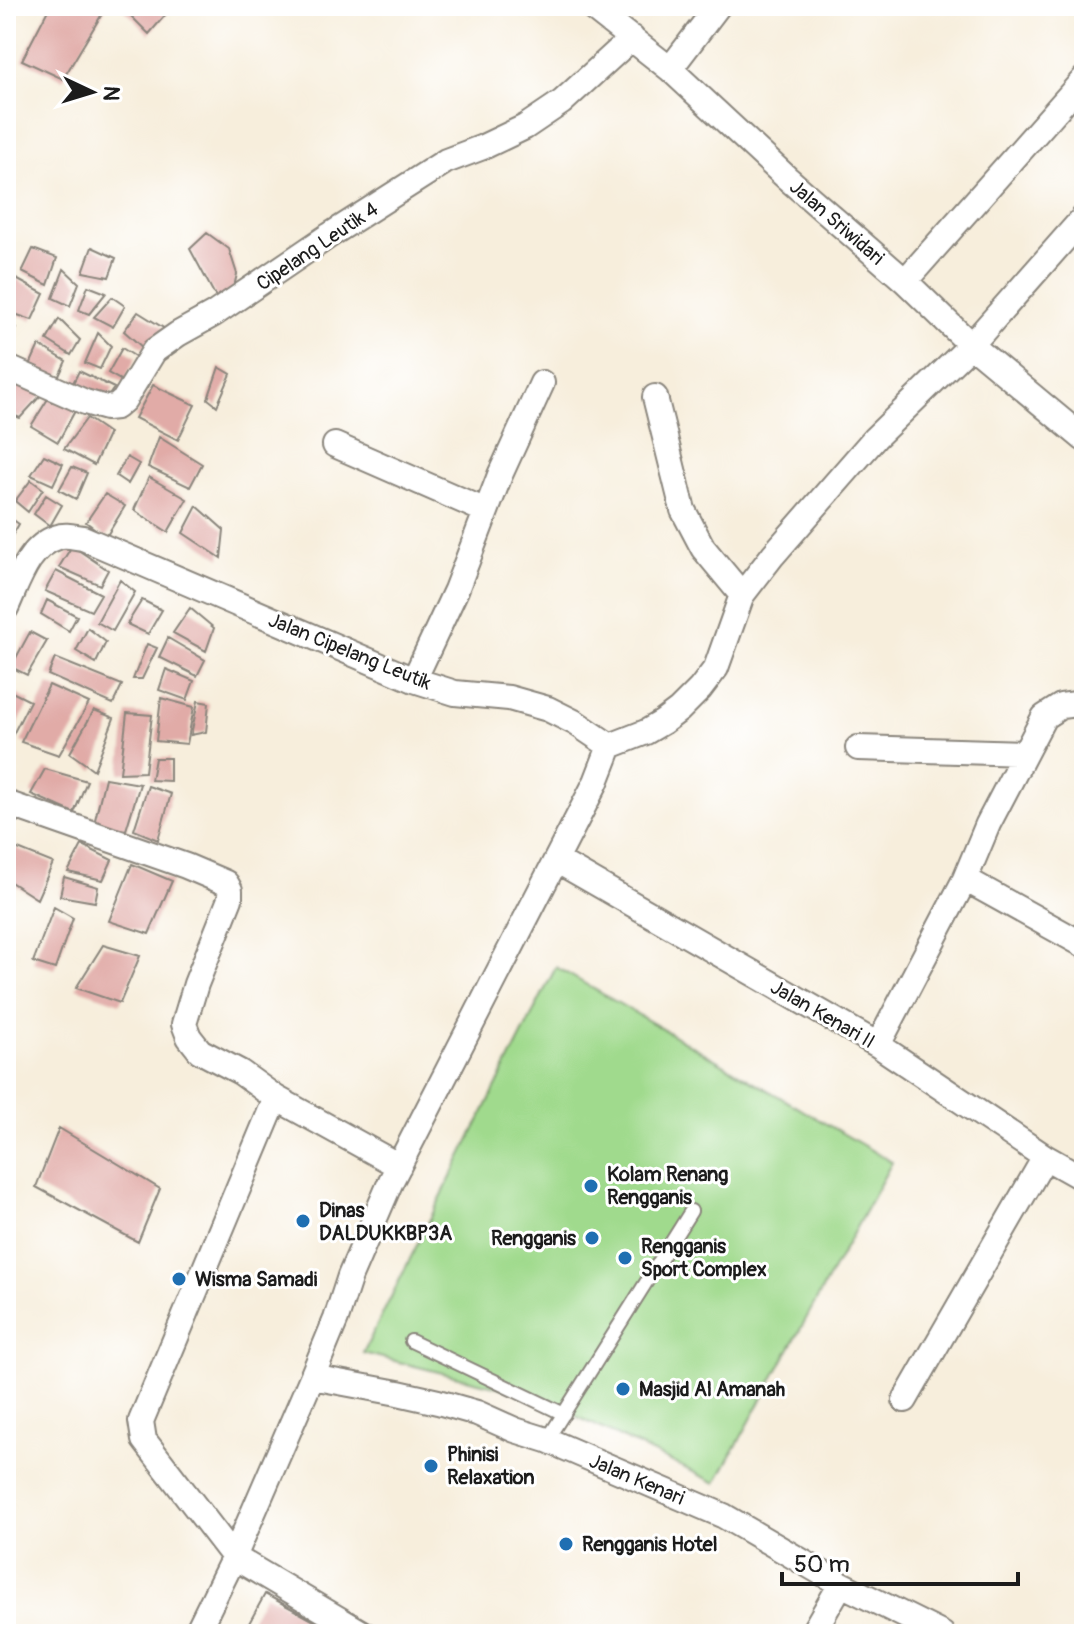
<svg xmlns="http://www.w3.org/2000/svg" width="1090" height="1640" font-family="Pangolin,sans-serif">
	<rect width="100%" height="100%" fill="#fff"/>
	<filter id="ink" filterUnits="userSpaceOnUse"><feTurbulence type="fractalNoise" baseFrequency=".0125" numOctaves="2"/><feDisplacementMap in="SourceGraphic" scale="16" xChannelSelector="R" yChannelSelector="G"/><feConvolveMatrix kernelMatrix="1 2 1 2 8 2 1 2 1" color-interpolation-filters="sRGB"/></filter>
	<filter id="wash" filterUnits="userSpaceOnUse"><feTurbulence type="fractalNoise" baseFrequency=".006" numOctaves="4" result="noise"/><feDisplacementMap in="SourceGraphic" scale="32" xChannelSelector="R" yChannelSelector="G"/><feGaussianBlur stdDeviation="1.8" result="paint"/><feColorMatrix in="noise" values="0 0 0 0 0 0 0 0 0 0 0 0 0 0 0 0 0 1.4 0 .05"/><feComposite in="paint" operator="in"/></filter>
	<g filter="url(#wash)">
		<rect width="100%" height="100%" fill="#f7eedc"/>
		<!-- green -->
		<path fill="#a0da8d" stroke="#5e7b54" stroke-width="2" d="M556 967 892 1162 716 1483 534 1396 363 1353Z"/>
		<g id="blocks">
			<!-- building -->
			<path fill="#e1aba7" d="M50 6H101L105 9 63 79 22 60Z
				M125 6H173L149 34 123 8Z
				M207 233 229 249 237 274 232 295 218 301 190 249Z
				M92 247 116 258 109 277 83 272Z
				M33 249 57 258 48 285 22 272Z
				M64 269 79 283 70 306 53 298Z
				M7 274 44 294 32 320 6 311Z
				M88 286 106 293 89 314 79 310Z
				M112 297 125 306 113 327 94 317Z
				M138 312 165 329 143 348 124 331Z
				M59 319 80 340 71 355 47 340Z
				M6 325 16 328 6 350Z
				M98 333 111 346 100 369 85 363Z
				M39 345 66 361 57 380 30 365Z
				M122 348 136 357 124 382 108 373Z
				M219 367 231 374 217 406 208 399Z
				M79 371 114 388 105 401 71 387Z
				M14 380 43 393 20 418 6 412V394Z
				M153 385 195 405 178 440 135 418Z
				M51 394 76 409 58 442 31 426Z
				M87 418 109 433 94 465 64 449Z
				M159 437 202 464 190 487 148 467Z
				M44 455 63 464 53 485 31 475Z
				M127 457 139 464 128 484 116 476Z
				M72 467 87 473 76 499 59 490Z
				M149 477 187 499 168 532 134 510Z
				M31 480 43 489 28 512 15 501Z
				M105 494 125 506 106 537 86 522Z
				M46 495 62 505 50 526 34 514Z
				M197 506 224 530 221 558 183 533Z
				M6 515 19 524 6 546Z
				M72 546 108 570 100 585 59 567Z
				M56 571 101 594 91 611 45 591Z
				M120 580 135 592 113 631 97 622Z
				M47 600 77 616 69 631 41 614Z
				M142 600 162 610 148 634 127 624Z
				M190 608 214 628 206 651 173 633Z
				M88 628 106 642 96 663 76 651Z
				M30 632 47 641 27 675 11 667Z
				M168 638 205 660 197 676 159 657Z
				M147 644 157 648 142 679H133Z
				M55 658 122 685 113 704 48 675Z
				M166 669 194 681 187 700 159 690Z
				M49 685 89 703 59 755 21 742Z
				M6 689 30 701 6 748Z
				M161 698 194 707 187 744 156 741Z
				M198 701 209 703 206 732 191 735Z
				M94 710 114 718 94 770 70 753Z
				M127 713 152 715 145 772 120 773Z
				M155 758H170V781L151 780Z
				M45 769 87 781 74 813 31 794Z
				M105 778 140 784 126 830 94 824Z
				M148 786 171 794 158 840 134 830Z
				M8 845 53 863 37 899 6 879V849Z
				M82 845 112 860 103 880 68 872Z
				M132 864 172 881 149 934 109 921Z
				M64 877 98 887 95 902 60 896Z
				M54 907 73 918 55 969 33 962Z
				M103 945 140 956 120 1003 76 988Z
				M59 1128 160 1189 138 1242 36 1187Z
				M265 1594 338 1634H264L248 1625Z"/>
		</g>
	</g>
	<g filter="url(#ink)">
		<use href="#blocks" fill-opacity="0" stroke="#8a857c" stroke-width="2"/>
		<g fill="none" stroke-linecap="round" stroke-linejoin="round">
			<defs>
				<path id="service" d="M411 1341 564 1414
					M547 1440 691 1211"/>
				<path id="minor" d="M590 6 670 69 787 178 905 281 971 345 1084 439
					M670 69 718 6
					M905 281 1084 79
					M6 367 85 402 106 408 116 407 124 400 154 351 178 334 214 314 330 235 446 161 483 147 525 127 562 102 632 38
					M655 397 683 510 703 548 742 595
					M335 445 486 511
					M6 608C18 582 28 546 58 537 65 534 75 537 83 538L414 680 455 693 509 698 548 709 576 723 610 746 596 782 391 1181 350 1276 336 1319 312 1377
					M414 680 456 590 500 475 542 383
					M610 746 646 732 663 722 679 710 700 689 716 668 742 595 773 555 875 438 971 345 1084 217
					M858 748 1025 753
					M6 803 186 866 226 883 230 890V899L196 984 184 1024 189 1037 200 1051 240 1072 276 1098 399 1166
					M556 860 878 1045 1045 1157 1084 1179
					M965 879 1084 945
					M878 1045 965 879 988 824 1044 717 1061 706 1084 703
					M276 1098 141 1421 144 1440 234 1557 364 1634
					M905 1400 1045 1157
					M196 1634 234 1557 312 1377 398 1393 438 1402 477 1413 515 1430 547 1440 724 1516 841 1584 942 1634
					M812 1634 841 1584"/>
			</defs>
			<!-- service casing -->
			<use href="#service" stroke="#8a857c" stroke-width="16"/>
			<!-- minor casing -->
			<use href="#minor" stroke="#8a857c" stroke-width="28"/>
			<!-- service -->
			<use href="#service" stroke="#fff" stroke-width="12"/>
			<!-- minor -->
			<use href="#minor" stroke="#fff" stroke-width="24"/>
		</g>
	</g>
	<!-- markers -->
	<g fill="#1f6fb2" stroke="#fff" stroke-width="3">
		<circle cx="591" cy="1186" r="8"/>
		<circle cx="303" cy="1221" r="8"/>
		<circle cx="592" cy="1238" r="8"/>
		<circle cx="625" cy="1258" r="8"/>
		<circle cx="179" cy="1279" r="8"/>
		<circle cx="623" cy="1389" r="8"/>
		<circle cx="431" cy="1466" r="8"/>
		<circle cx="566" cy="1544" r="8"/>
	</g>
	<g text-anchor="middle" stroke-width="6" stroke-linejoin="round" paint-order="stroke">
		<!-- street labels -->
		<g font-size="20" fill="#1c1c1c" stroke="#fff">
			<text transform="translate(837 222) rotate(41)" y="7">Jalan Sriwidari</text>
			<text transform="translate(317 246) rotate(-34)" y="7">Cipelang Leutik 4</text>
			<text transform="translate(350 651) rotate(22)" y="7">Jalan Cipelang Leutik</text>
			<text transform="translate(823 1014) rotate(30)" y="7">Jalan Kenari II</text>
			<text transform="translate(637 1479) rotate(23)" y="7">Jalan Kenari</text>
		</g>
		<!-- poi labels -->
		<g font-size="20" font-weight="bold" fill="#1c1c1c" stroke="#fff" text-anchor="start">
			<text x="607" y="1181">Kolam Renang<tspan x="607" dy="23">Rengganis</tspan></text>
			<text x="319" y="1217">Dinas<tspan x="319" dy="23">DALDUKKBP3A</tspan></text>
			<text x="576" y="1245" text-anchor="end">Rengganis</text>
			<text x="641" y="1253">Rengganis<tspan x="641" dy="23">Sport Complex</tspan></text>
			<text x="195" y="1286">Wisma Samadi</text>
			<text x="639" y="1396">Masjid Al Amanah</text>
			<text x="447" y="1461">Phinisi<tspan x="447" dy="23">Relaxation</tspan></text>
			<text x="582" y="1551">Rengganis Hotel</text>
		</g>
	</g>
	<!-- margin -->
	<rect width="1090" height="1640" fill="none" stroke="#fff" stroke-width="32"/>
	<!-- north arrow -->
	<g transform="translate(92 92) rotate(94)" stroke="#ffffff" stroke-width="6" paint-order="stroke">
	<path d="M0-6L14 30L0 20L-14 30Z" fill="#1c1c1c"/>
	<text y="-12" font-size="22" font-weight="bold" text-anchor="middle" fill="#1c1c1c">N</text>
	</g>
	<!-- scale -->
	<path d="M782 1572v12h236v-12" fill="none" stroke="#1c1c1c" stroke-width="4"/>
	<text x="794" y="1572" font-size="24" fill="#1c1c1c" stroke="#ffffff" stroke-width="6" paint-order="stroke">50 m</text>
</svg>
